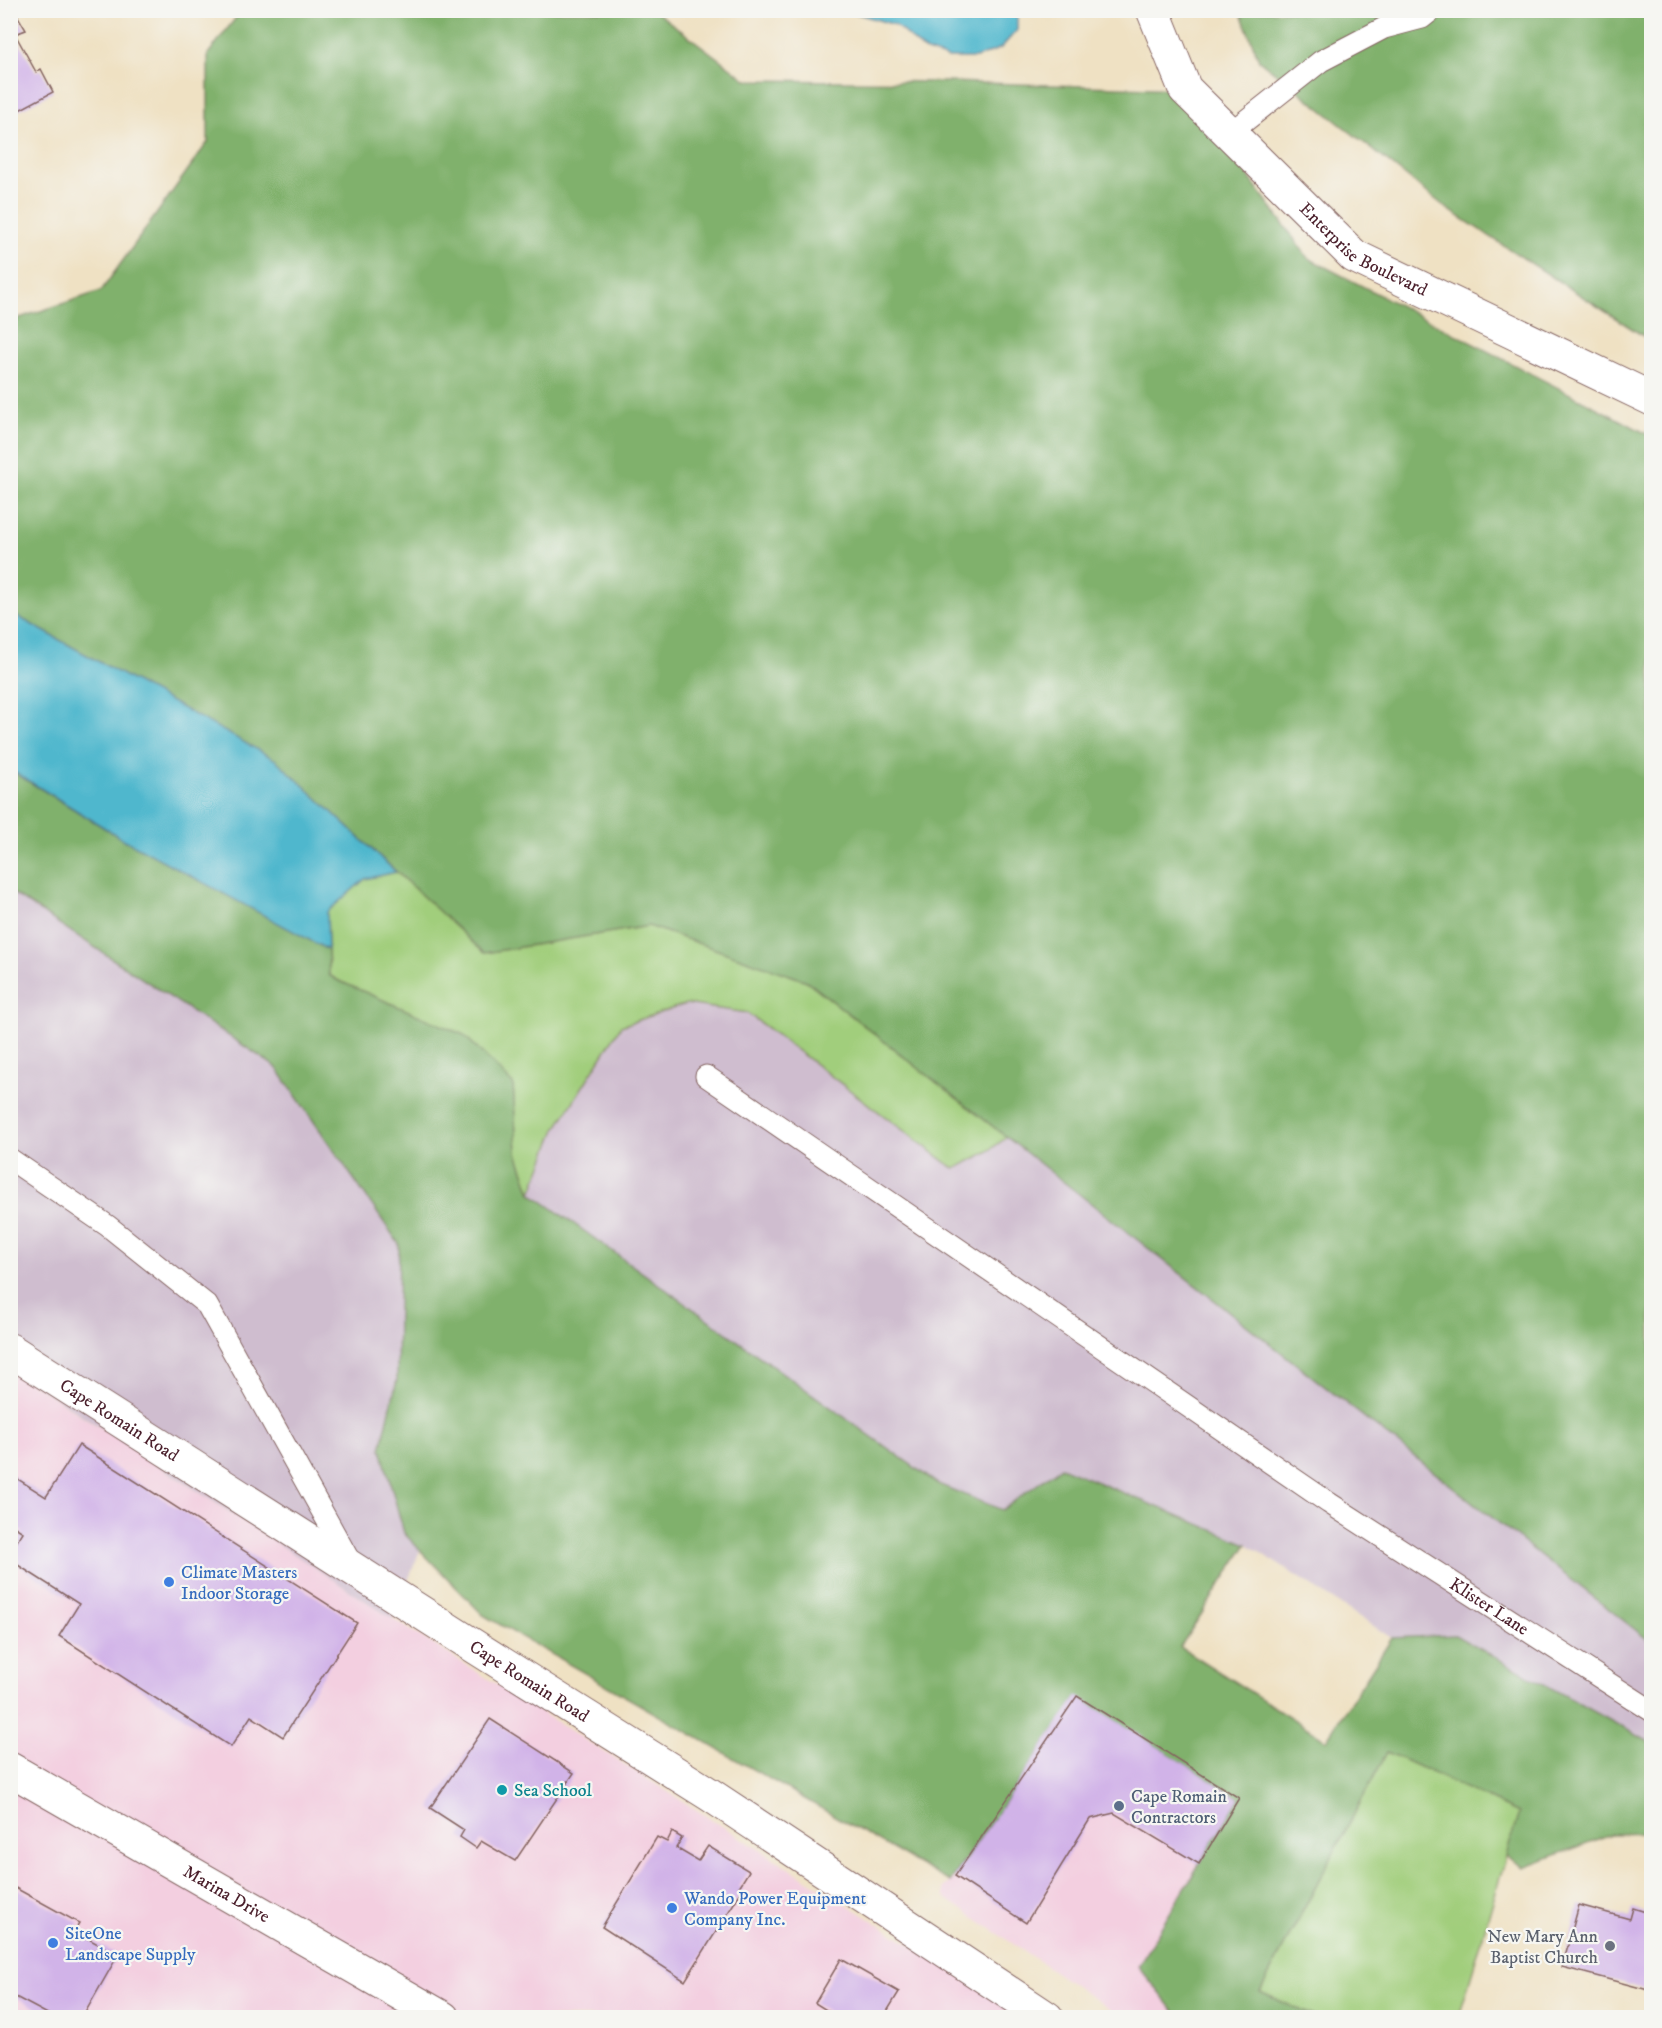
<svg xmlns="http://www.w3.org/2000/svg" width="1662" height="2028" font-family="'IM FELL DW Pica',serif">
	<rect width="100%" height="100%" fill="#f6f6f2"/>
	<filter id="ink" filterUnits="userSpaceOnUse"><feTurbulence type="fractalNoise" baseFrequency=".0167" numOctaves="2"/><feDisplacementMap in="SourceGraphic" scale="12" xChannelSelector="R" yChannelSelector="G"/><feConvolveMatrix kernelMatrix="1 2 1 2 8 2 1 2 1" color-interpolation-filters="sRGB"/></filter>
	<filter id="wash" filterUnits="userSpaceOnUse"><feTurbulence type="fractalNoise" baseFrequency=".008" numOctaves="4" result="noise"/><feDisplacementMap in="SourceGraphic" scale="24" xChannelSelector="R" yChannelSelector="G"/><feGaussianBlur stdDeviation="1.35" result="paint"/><feColorMatrix in="noise" values="0 0 0 0 0 0 0 0 0 0 0 0 0 0 0 0 0 1.4 0 .05"/><feComposite in="paint" operator="in"/></filter>
	<g filter="url(#wash)">
		<rect width="100%" height="100%" fill="#efe1c3"/>
		<!-- built -->
		<path fill="#f3cfe0" d="M10 1369 393 1619 1026 2017H11Z
			M1077 1696 1239 1798 1138 1966 1179 2017H1121L944 1897 943 1888 950 1882Z"/>
		<!-- industrial -->
		<path fill="#cfbdcf" d="M10 892 276 1067 399 1244 397 1380 381 1449 404 1533 420 1550 393 1619 11 1369Z
			M686 1004 747 1013 955 1169 1007 1137 1651 1642V1743L1455 1635 1392 1638 1247 1544 1062 1467 1002 1510 938 1484 531 1193 556 1129 621 1026Z"/>
		<!-- green -->
		<path fill="#a1ce7c" stroke="#767654" stroke-width="1.5" d="M396 872 485 953 649 926 807 981 1007 1137 987 1152 955 1169 747 1013 686 1004 621 1026 556 1129 531 1193 517 1153 513 1084 329 975 327 912 365 879Z
			M1387 1752 1519 1813 1459 2017H1315L1260 1992Z"/>
		<!-- forest -->
		<path fill="#80b16c" stroke="#65684c" stroke-width="1.5" d="M241 11H655L747 80 948 82 1185 89 1308 258 1651 436V1642L807 981 649 926 484 953 276 760 11 613 10 321 101 291 208 142V54Z
			M1240 11H1651V341L1449 210 1259 60Z
			M10 770 121 838 328 950 329 975 337 980 464 1035 513 1084 517 1153 531 1193 938 1484 1002 1510 1061 1467 1247 1544 1180 1647 1326 1740 1392 1638 1455 1635 1651 1743V1833L1611 1834 1524 1867 1506 1856 1519 1813 1387 1752 1260 1992 1315 2017H1179L1138 1966 1239 1798 1077 1697 950 1882 483 1615 420 1550 404 1533 381 1449 397 1380 399 1244 276 1067 11 892Z"/>
		<!-- water -->
		<path fill="#4fb7cd" stroke="#4c6b7c" stroke-width="1.5" d="M848 11H1017V30L1001 48 976 58H948L924 50 895 25Z
			M11 613 276 760 396 872 365 879 327 912 328 950 121 838 11 770Z"/>
		<g id="blocks">
			<!-- building -->
			<path fill="#d1b3e8" d="M10 10H24L17 15 26 30 15 34 36 72 41 69 53 92 10 115Z
				M79 1445 357 1623 283 1737 251 1716 231 1747 59 1636 79 1604 10 1560V1552L23 1532 10 1524V1474L46 1497Z
				M1077 1696 1239 1798 1199 1864 1114 1813 1090 1819 1026 1923 955 1876Z
				M490 1719 574 1773 515 1861 481 1841 476 1848 460 1837 464 1830 430 1808Z
				M672 1832 682 1838 676 1848 698 1861 708 1846 749 1871 739 1887 743 1889 685 1981 602 1927 657 1837 667 1842Z
				M10 1885 79 1923 74 1931 118 1955 82 2018H55L10 1994Z
				M1579 1905 1630 1919 1633 1908 1652 1914 1648 1923 1652 1924V1991L1562 1967Z
				M841 1959 899 1992 883 2018H839L815 2003Z"/>
		</g>
	</g>
	<g filter="url(#ink)">
		<use href="#blocks" fill-opacity="0" stroke="#846360" stroke-width="1.5"/>
		<g fill="none" stroke-linecap="round" stroke-linejoin="round">
			<defs>
				<g id="service">
					<path d="M1230 133 1321 61 1384 28 1422 18 1432 10"/>
					<path id="s1" d="M706 1076 1329 1503 1652 1711"/>
					<path d="M10 1159 108 1226 207 1305 352 1565"/>
				</g>
				<g id="minor">
					<path id="s2" d="M1153 10 1185 89 1354 256 1652 399"/>
					<path id="s3" d="M10 1350 477 1648 709 1794 1047 2018"/>
					<path id="s4" d="M10 1769 443 2018"/>
				</g>
			</defs>
			<!-- service casing -->
			<use href="#service" stroke="#846360" stroke-width="23"/>
			<!-- minor casing -->
			<use href="#minor" stroke="#846360" stroke-width="35"/>
			<!-- service -->
			<use href="#service" stroke="#fff" stroke-width="21"/>
			<!-- minor -->
			<use href="#minor" stroke="#fff" stroke-width="33"/>
		</g>
	</g>
	<!-- markers -->
	<g fill="#3f7fe0" stroke="#f6f6f2" stroke-width="2">
		<circle cx="169" cy="1582" r="6"/>
		<circle cx="672" cy="1908" r="6"/>
		<circle cx="53" cy="1943" r="6"/>
	</g>
	<circle fill="#0f9aa8" stroke="#f6f6f2" stroke-width="2" cx="502" cy="1790" r="6"/>
	<circle fill="#5c6f8a" stroke="#f6f6f2" stroke-width="2" cx="1119" cy="1806" r="6"/>
	<circle fill="#6b7280" stroke="#f6f6f2" stroke-width="2" cx="1610" cy="1946" r="6"/>
	<g text-anchor="middle" stroke-width="4.5" stroke-linejoin="round" paint-order="stroke">
		<!-- street labels -->
		<g font-size="18" fill="#4a1f2b" stroke="#f6f6f2">
			<text dy="6" stroke="none"><textPath href="#s2" startOffset="327">Enterprise Boulevard</textPath></text>
			<text dy="6" stroke="none"><textPath href="#s3" startOffset="130">Cape Romain Road</textPath></text>
			<text dy="6" stroke="none"><textPath href="#s1" startOffset="946">Klister Lane</textPath></text>
			<text dy="6" stroke="none"><textPath href="#s3" startOffset="616">Cape Romain Road</textPath></text>
			<text dy="6" stroke="none"><textPath href="#s4" startOffset="250">Marina Drive</textPath></text>
		</g>
		<!-- shop labels -->
		<g font-size="18" fill="#366cbe" stroke="#f6f6f2" text-anchor="start">
			<text x="181" y="1578">Climate Masters<tspan x="181" dy="21">Indoor Storage</tspan></text>
			<text x="684" y="1904">Wando Power Equipment<tspan x="684" dy="21">Company Inc.</tspan></text>
			<text x="65" y="1939">SiteOne<tspan x="65" dy="21">Landscape Supply</tspan></text>
		</g>
		<!-- culture labels -->
		<g font-size="18" fill="#0d838f" stroke="#f6f6f2" text-anchor="start">
			<text x="514" y="1796">Sea School</text>
		</g>
		<!-- service labels -->
		<g font-size="18" fill="#4e5e75" stroke="#f6f6f2" text-anchor="start">
			<text x="1131" y="1802">Cape Romain<tspan x="1131" dy="21">Contractors</tspan></text>
		</g>
		<!-- worship labels -->
		<g font-size="18" fill="#5b616d" stroke="#f6f6f2" text-anchor="end">
			<text x="1598" y="1942">New Mary Ann<tspan x="1598" dy="21">Baptist Church</tspan></text>
		</g>
	</g>
	<!-- margin -->
	<rect width="1662" height="2028" fill="none" stroke="#f6f6f2" stroke-width="36"/>
</svg>
